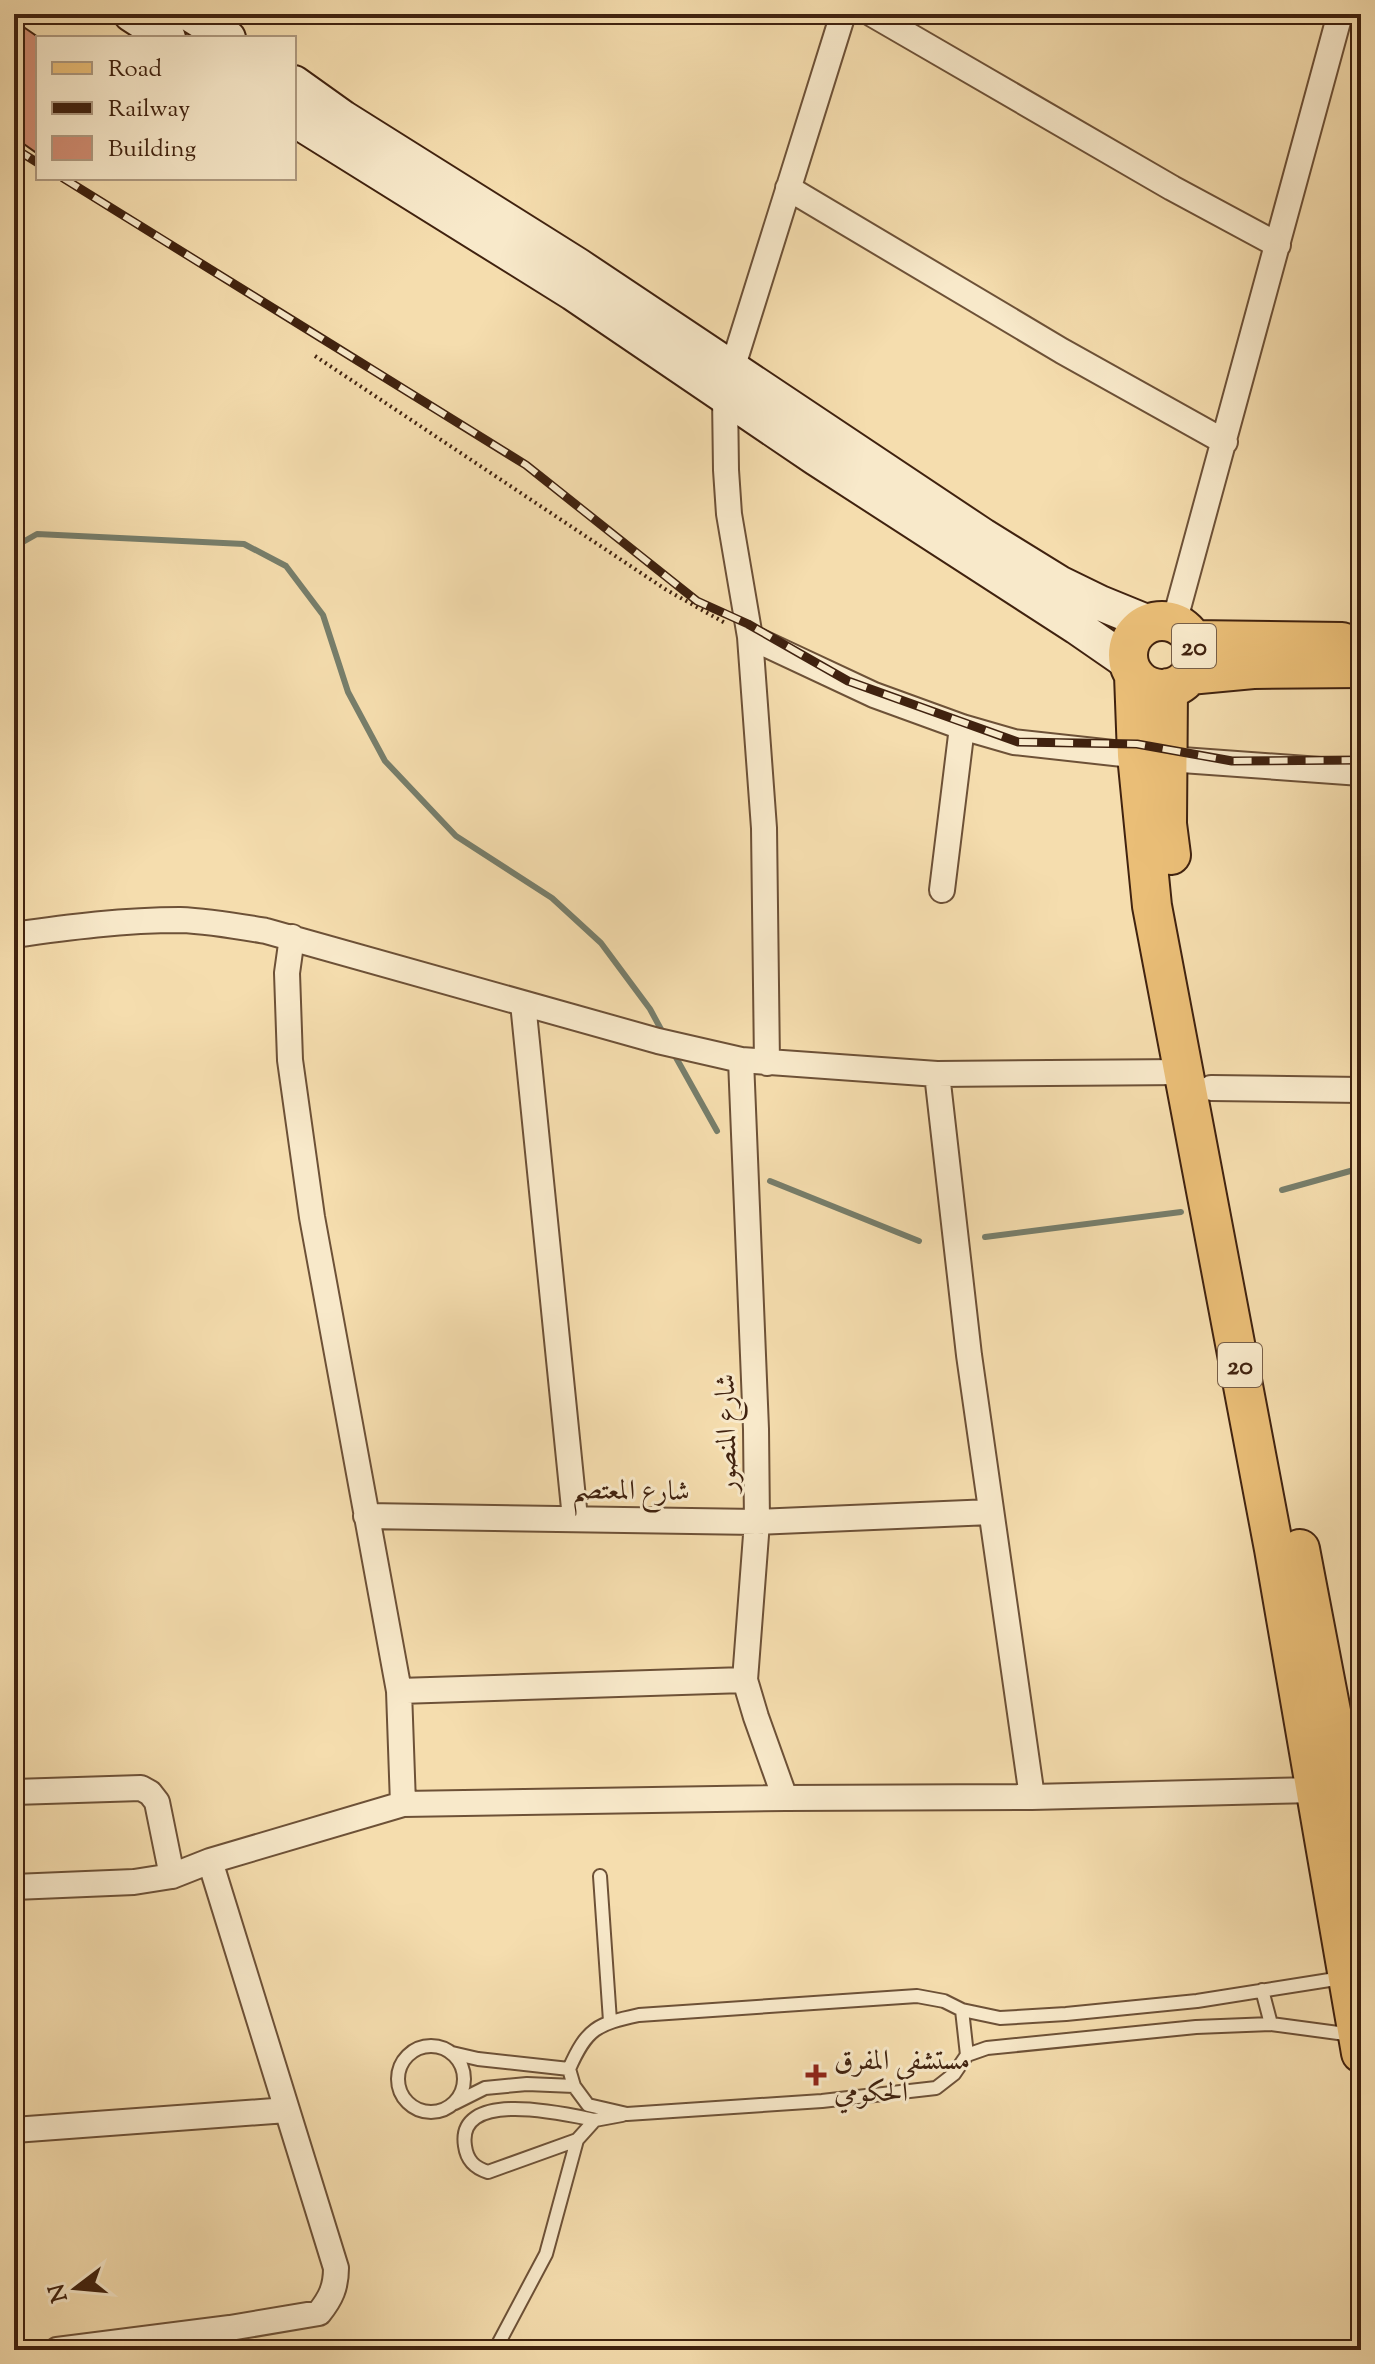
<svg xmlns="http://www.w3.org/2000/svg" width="1375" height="2364" font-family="'Sorts Mill Goudy',Amiri,serif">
	<rect width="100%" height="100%" fill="#f5ddae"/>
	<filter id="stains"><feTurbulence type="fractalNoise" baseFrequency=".0025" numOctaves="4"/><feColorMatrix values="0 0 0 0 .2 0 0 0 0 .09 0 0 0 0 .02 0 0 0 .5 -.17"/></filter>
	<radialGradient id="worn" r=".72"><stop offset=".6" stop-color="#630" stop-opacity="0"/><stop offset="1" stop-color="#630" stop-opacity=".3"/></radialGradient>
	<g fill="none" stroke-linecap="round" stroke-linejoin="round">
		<!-- stream -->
		<path stroke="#777e6b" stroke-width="6" d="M14 547 37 534 244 544 286 566 323 615 348 692 385 761 456 836 552 898 601 943 650 1009 663 1033
			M674 1054 717 1131
			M770 1181 919 1241
			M1282 1190 1361 1168
			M985 1237 1181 1212"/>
	</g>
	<!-- building -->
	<path fill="#d08c72" stroke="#40220f" stroke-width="2" d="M25 28 38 37V154L14 137V43Z"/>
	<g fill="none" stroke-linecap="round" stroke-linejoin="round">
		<defs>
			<path id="lane" d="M600 1876 610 2021
				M1262 1990 1271 2024
				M917 1996 944 2001 962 2010 967 2055 954 2074 936 2088 822 2101 627 2114 588 2105 574 2086 569 2069C587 2028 597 2024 639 2015Z
				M962 2010 1000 2018 1066 2014 1197 2001 1342 1978
				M398 2079a33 33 0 1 1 66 0a33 33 0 1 1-66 0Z
				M452 2053 478 2059 569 2069
				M967 2055 987 2048 1196 2027 1271 2024 1353 2035
				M455 2103 485 2088 527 2084 574 2086
				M577 2140 488 2172C475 2168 467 2161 465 2146 456 2088 565 2114 595 2120
				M495 2350 546 2254 577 2140 595 2120 622 2115"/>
			<path id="street" d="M872 14 1172 188 1278 245
				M788 188 1062 351 1225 442
				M1174 623 1340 14
				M750 637 874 695 962 727 1014 742 1168 759 1361 773
				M942 890 962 727
				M14 935C69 927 124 920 180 920 209 921 237 926 266 931L658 1041 741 1060 937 1074 1184 1072
				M292 937 287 973 290 1060 312 1217 399 1691 403 1804
				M523 1003 575 1518
				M741 1060 756 1429 757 1522 745 1680 756 1717 785 1798
				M767 1063 764 828 750 637 729 514 726 470 725 397 732 369 843 14
				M937 1074 969 1355 1032 1797
				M1211 1088 1361 1090
				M366 1516 757 1522 991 1512
				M399 1691 745 1680
				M14 1792 141 1788 150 1793 157 1802 172 1876
				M14 1887 134 1882 172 1876 210 1861 403 1804 785 1798 1032 1797 1315 1790
				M14 2130 287 2110
				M57 2350 230 2328 319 2313C331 2298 336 2287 336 2268L210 1861"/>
			<path id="secondary" d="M131 14 168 38
				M190 14 228 38
				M294 83 343 118 577 265 983 536 1059 583 1100 603 1149 623
				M294 119 573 293 816 458 1077 627 1129 663"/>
			<path id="primary" d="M1128 655a34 34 0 1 1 68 0a34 34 0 1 1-68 0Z
				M1192 640 1342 642
				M1134 675 1137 755 1152 906 1274 1549 1361 2053
				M1189 675 1253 669 1361 668
				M1168 688 1167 824 1171 855
				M1300 1549 1361 1868"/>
		</defs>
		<!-- lane casing -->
		<use href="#lane" stroke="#6d5137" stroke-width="16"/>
		<!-- street casing -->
		<use href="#street" stroke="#6d5137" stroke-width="28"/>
		<!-- secondary casing -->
		<use href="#secondary" stroke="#40220f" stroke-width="38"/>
		<!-- primary casing -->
		<use href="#primary" stroke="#40220f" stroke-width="42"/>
		<!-- path -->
		<path stroke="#40220f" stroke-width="4" stroke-dasharray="2 4" stroke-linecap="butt" d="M315 356 665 589 725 623"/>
		<!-- lane -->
		<use href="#lane" stroke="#f8e9ca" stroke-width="12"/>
		<!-- street -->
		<use href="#street" stroke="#f8e9ca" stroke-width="24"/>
		<!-- secondary -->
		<use href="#secondary" stroke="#f8e9ca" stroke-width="34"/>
		<!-- primary -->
		<use href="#primary" stroke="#eabe77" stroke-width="38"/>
		<defs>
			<path id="rail" d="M14 148 38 163
				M63 178 526 465 697 601 748 624 848 681 1018 742 1137 744 1232 761 1361 760"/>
		</defs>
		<!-- rail casing -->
		<use href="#rail" stroke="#40220f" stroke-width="9"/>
		<!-- rail -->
		<use href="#rail" stroke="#f8e9ca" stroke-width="6" stroke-dasharray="18" stroke-linecap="butt"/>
	</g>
	<!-- markers -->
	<path fill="#8f2418" stroke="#f8e9ca" stroke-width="3" d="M812 2063h8v8h8v8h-8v8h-8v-8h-8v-8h8z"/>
	<g text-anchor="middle" stroke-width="6" stroke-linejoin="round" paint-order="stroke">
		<!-- shield labels -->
		<g fill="#f8e9ca" stroke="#775e47" stroke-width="2">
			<rect x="1172" y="624" width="44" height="44" rx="6"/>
			<rect x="1218" y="1343" width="44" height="44" rx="6"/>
		</g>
		<g font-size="26" font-weight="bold" fill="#40220f">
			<text x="1194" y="655">20</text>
			<text x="1240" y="1374">20</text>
		</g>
		<!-- street labels -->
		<g font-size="28" fill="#40220f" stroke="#f8e9ca">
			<text transform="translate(725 1433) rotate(-91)" y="10">شارع المنصور</text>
			<text transform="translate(631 1489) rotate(1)" y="10">شارع المعتصم</text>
		</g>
		<!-- poi labels -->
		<g font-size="28" fill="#40220f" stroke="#f8e9ca" text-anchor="start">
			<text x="834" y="2069">مستشفى المفرق<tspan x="834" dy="32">الحكومي</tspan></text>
		</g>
	</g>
	<!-- margin -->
	<rect width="1375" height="2364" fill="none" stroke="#f5ddae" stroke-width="48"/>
	<rect x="16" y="16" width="1343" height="2332" fill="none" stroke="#40220f" stroke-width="4"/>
	<rect x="24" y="24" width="1327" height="2316" fill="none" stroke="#40220f" stroke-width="2"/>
	<!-- legend -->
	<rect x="36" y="36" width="260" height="144" fill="#f8e9ca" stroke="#ae997f" stroke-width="2"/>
	<rect x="52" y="62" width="40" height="12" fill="#eabe77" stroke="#ae997f" stroke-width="2"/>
	<text x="108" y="76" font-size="24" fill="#40220f">Road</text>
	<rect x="52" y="102" width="40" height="12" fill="#40220f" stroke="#ae997f" stroke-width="2"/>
	<text x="108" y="116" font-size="24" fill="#40220f">Railway</text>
	<rect x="52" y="136" width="40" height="24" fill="#d08c72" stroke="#ae997f" stroke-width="2"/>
	<text x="108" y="156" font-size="24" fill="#40220f">Building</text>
	<!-- north arrow -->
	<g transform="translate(76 2288) rotate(254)" stroke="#f8e9ca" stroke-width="6" paint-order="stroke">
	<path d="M0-6L14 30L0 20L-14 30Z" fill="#40220f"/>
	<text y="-12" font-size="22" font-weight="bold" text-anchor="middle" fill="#40220f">N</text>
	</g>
	<rect width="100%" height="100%" filter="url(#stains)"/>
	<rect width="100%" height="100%" fill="url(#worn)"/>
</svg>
